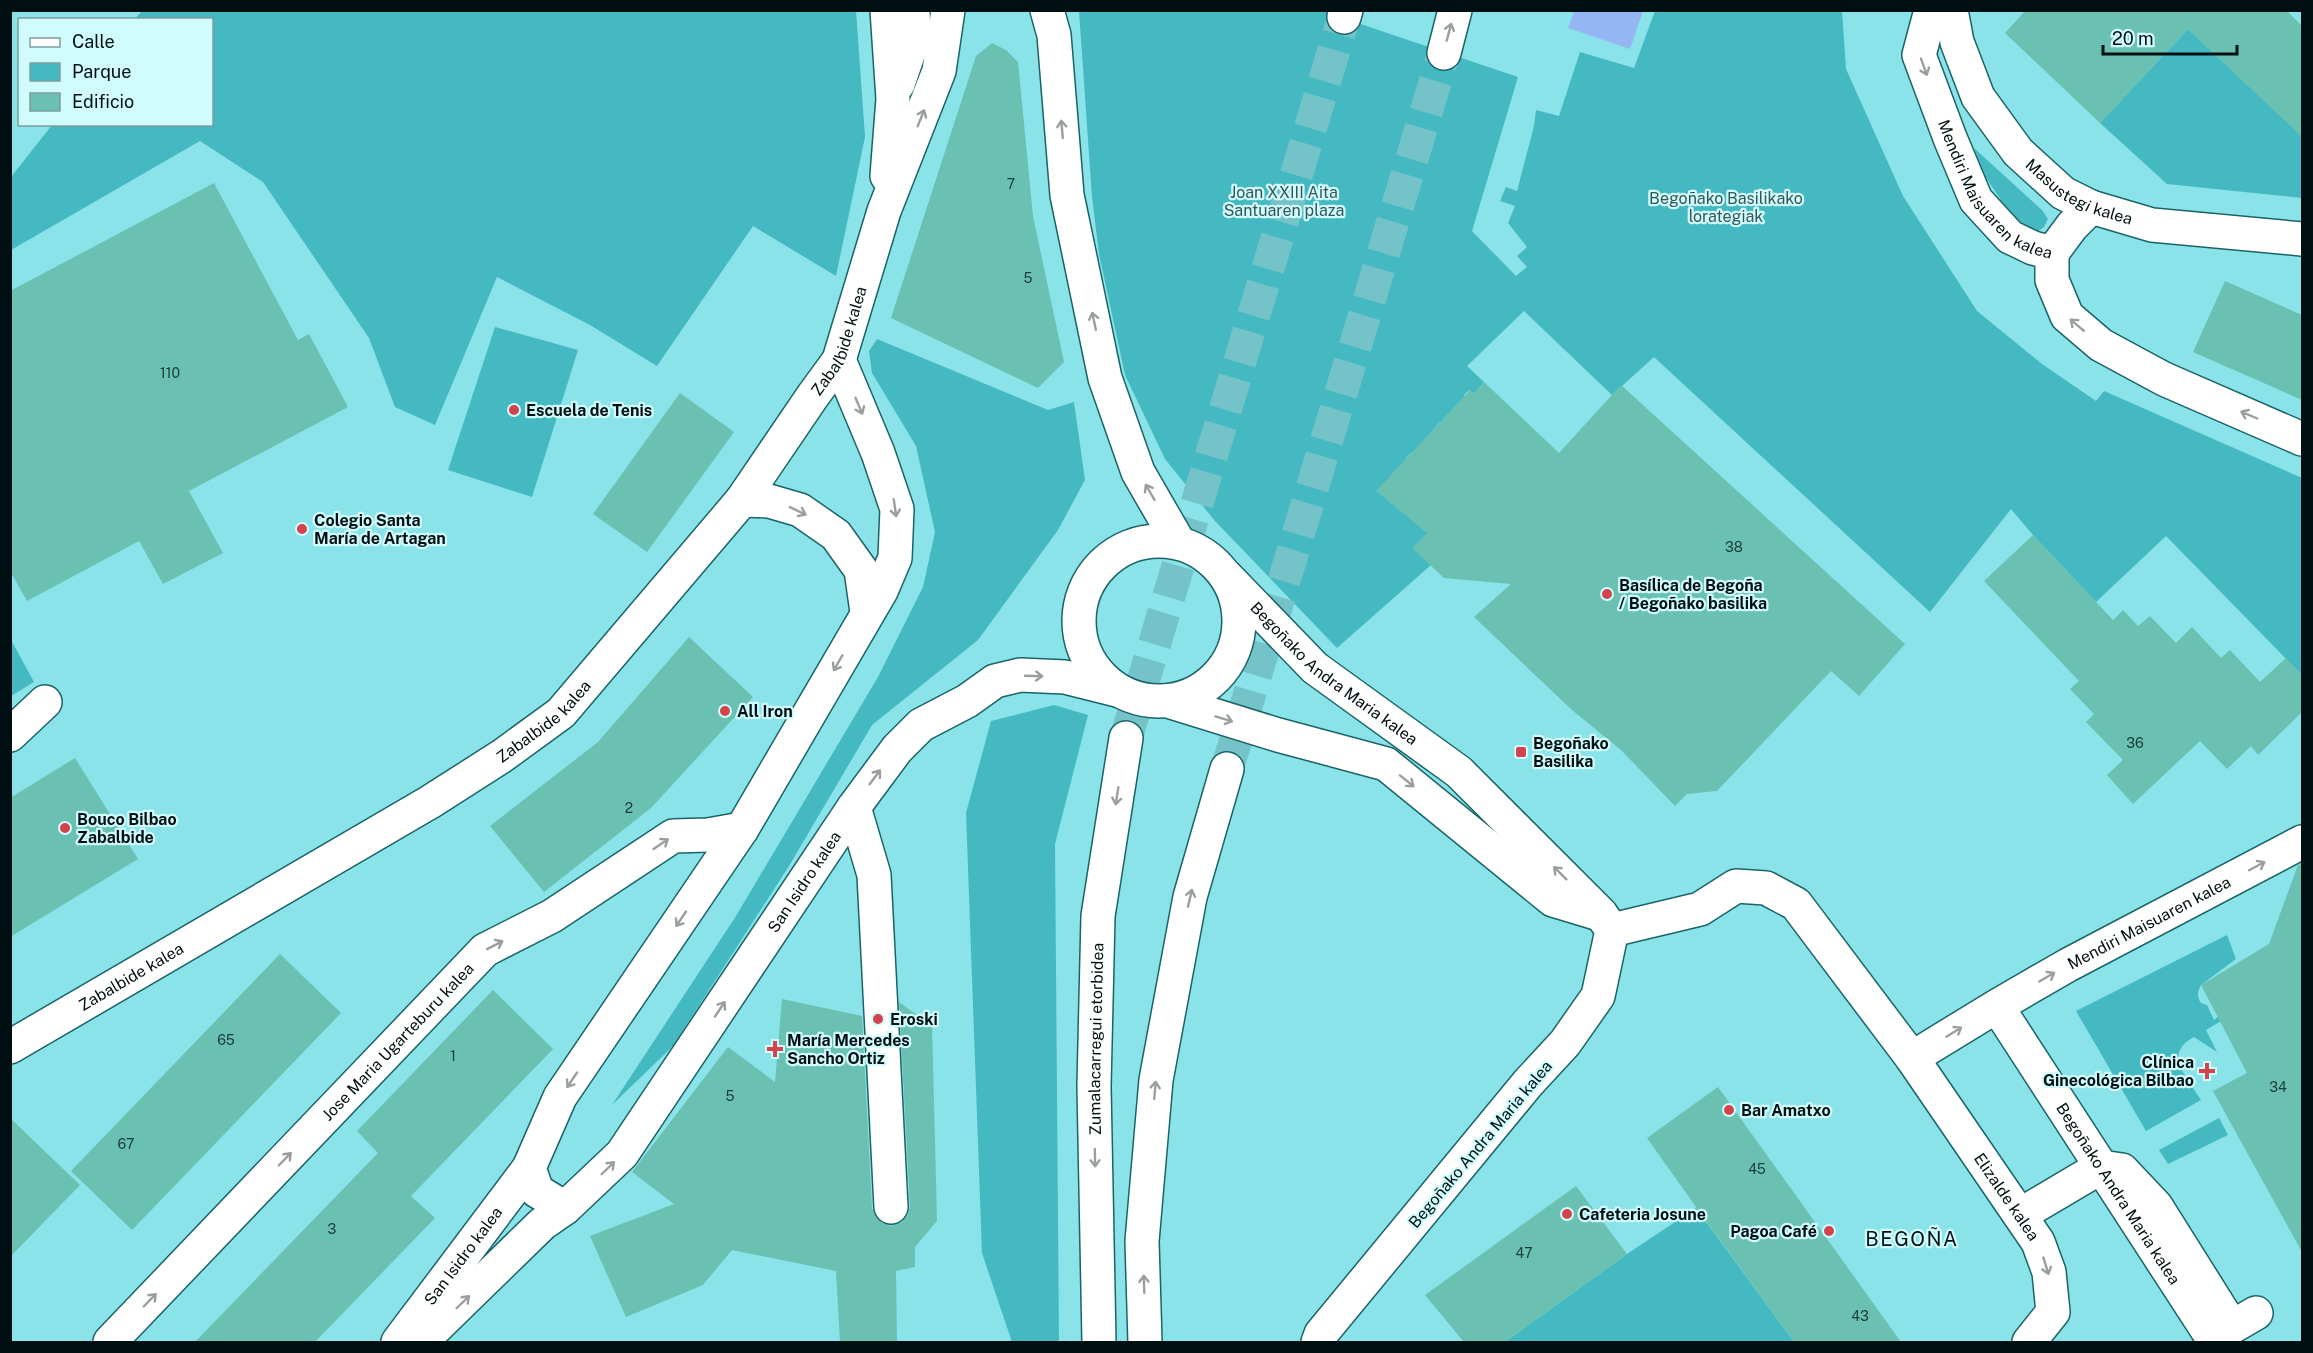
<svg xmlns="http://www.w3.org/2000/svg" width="2313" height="1353" font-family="'Public Sans',sans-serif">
	<rect width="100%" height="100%" fill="#89e3e9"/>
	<!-- green -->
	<path fill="#45b9c1" d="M142 11H856L865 137 836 276 753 226 657 366 590 325 497 277 435 425 395 407 369 338 263 182 200 141 11 250V177L52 125 212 124V20L135 19Z
		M1079 11H1322L1518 77 1472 231 1516 276 1527 267 1517 256 1527 247 1508 223 1515 206 1500 201 1506 187 1517 191 1534 126 1536 110 1559 116 1580 52 1634 68 1655 11H1842L1846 69 1903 196 1977 311 2042 364 2096 401 2104 391 2302 478V675L2166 536 2096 602 2033 535 2011 509 1930 612 1654 357 1612 395 1524 311 1467 366 1484 382 1474 394 1469 390 1464 395 1467 400 1445 425 1440 422 1435 427 1438 432 1416 456 1411 453 1406 458 1429 531 1431 565 1337 648 1215 521 1165 459 1125 375 1099 254 1092 197Z
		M2188 29 2287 122 2302 105V198L2167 184 2100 123Z
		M1974 148 2042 210 2048 219 2044 227 2036 233 2018 226 1985 176Z
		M495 327 578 350 532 497 448 470Z
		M877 339 1048 410 1074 402 1085 480 1058 530 978 640 872 725 789 866 673 1046 612 1105 736 916 878 677 923 587 935 532 916 446 872 373 869 351Z
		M10 638 34 682 11 696H10Z
		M1054 705 1088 715 1055 844 1059 1342H1012L982 1253 966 813 991 721Z
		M2227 935 2236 959 2201 985C2197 992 2197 997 2201 1003L2207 1005 2214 1020 2219 1016 2221 1021 2206 1030 2217 1052 2194 1037C2162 1054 2187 1077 2201 1100L2146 1131 2076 1011Z
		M2219 1118 2228 1135 2168 1164 2159 1150Z
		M1696 1208 1794 1342H1505L1627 1254Z"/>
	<!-- water -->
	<path fill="#94b7f3" d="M1574 11V10L1643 11 1630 49 1568 28Z"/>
	<!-- building -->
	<path fill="#6ac0b1" d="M2026 10H2286L2302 26V137L2188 29 2100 123 2005 33Z
		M992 43 1006 50 1018 62 1033 216 1064 362 1038 388 891 318 976 56Z
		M214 183 298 340 309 334 348 407 189 491 223 553 163 584 139 541 27 601 10 571V291Z
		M2225 281 2302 315V400L2193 352Z
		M1484 382 1559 453 1621 385 1905 644 1859 696 1831 671 1717 791 1687 794 1675 806 1621 750 1572 710 1474 617 1511 584 1444 578 1412 548 1427 533 1376 491 1470 390 1474 394Z
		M680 393 734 432 647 552 593 514Z
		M2033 535 2113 620 2123 610 2138 626 2150 616 2176 643 2192 627 2221 658 2230 650 2260 682 2286 658 2302 675V712L2258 755 2251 746 2227 769 2200 741 2133 804 2107 775 2123 760 2086 722 2094 714 2070 689 2079 681 1984 581Z
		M689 637 753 697 651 808 544 892 490 826 598 742Z
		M75 758 138 859 10 937V798Z
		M2302 864V1252L2213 1091 2247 1073 2201 985 2269 944 2298 865Z
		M280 954 341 1013 132 1230 71 1171Z
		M493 990 553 1049 411 1196 435 1218 315 1342H195L378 1153 357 1131Z
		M782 999 862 1016 872 1208 876 1218 882 1223 891 1226 902 1222 908 1215 910 1206 899 1002 932 1026 937 1221 915 1247V1267L896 1271 897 1342H840L836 1271 732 1250 703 1285 626 1317 590 1236 674 1204 632 1172 728 1047 775 1082Z
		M1718 1087 1901 1342H1794L1701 1214 1647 1138Z
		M10 1118 80 1185 10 1257Z
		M1576 1186 1627 1254 1505 1342H1464L1425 1295Z"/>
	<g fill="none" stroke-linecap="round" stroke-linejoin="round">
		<!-- major-tunnel -->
		<path stroke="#74c3c9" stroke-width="33" stroke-dasharray="33 16" stroke-linecap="butt" d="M1126 738 1344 17
			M1227 769 1444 53"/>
		<defs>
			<g id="minor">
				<path d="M1047 10 1054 35 1067 195 1105 378 1138 472 1179 543"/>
				<path id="s1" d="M1931 10 1919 55 1950 138 1976 200 2010 237 2033 248 2052 253"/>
				<path id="s2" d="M1951 10 1957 42 1978 97 2018 152 2063 193 2091 207 2152 225 2302 239"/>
				<path d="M898 84 914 37 913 10"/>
				<path d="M887 176 893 99 887 10"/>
				<path d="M2052 253V280L2067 316 2101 345 2164 379 2302 439"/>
				<path d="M2052 253 2072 226 2091 207"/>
				<path d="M742 500 769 501 800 510 836 535 861 570 867 612"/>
				<circle cx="1159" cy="621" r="80"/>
				<path id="s3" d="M1226 576 1315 668 1459 772 1601 914 1612 930 1598 996 1565 1043 1528 1083 1321 1334 1318 1342"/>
				<path d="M1168 701 1278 735 1386 764 1553 900 1596 913"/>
				<path d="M10 735 45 702"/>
				<path d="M854 807 874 875 891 1207"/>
				<path id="s4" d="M1612 930 1700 909 1736 886 1766 888 1796 904 1912 1058 2038 1242 2049 1272 2053 1312 2029 1342"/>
				<path id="s5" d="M2002 1014 2215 1342"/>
				<path id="s6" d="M10 1047 430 802 502 756 561 713 742 500 812 397 839 360 884 211 939 71 948 10"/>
				<path id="s7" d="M1912 1058 1997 1006 2068 965 2302 842"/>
				<path d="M565 1208 537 1191 529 1168 560 1097 742 829 881 591 895 558 897 509 878 453 839 360"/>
				<path d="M2020 1215 2101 1167 2122 1170 2156 1206 2232 1327 2256 1313"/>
				<path id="s8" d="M110 1342 485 950 552 916 673 836 708 835 742 829"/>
				<path id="s9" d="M398 1342 529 1168"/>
				<path id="s10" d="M421 1342 542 1224 565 1208 622 1154 854 807 897 749 921 725 967 701 995 681 1020 675 1065 677 1117 690"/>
			</g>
			<g id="major">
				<path d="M1344 17 1346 10"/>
				<path d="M1444 53 1455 10"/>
				<path id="s11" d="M1099 1342 1094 1086 1098 916 1126 738"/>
				<path d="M1145 1342 1142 1241 1156 1080 1190 897 1227 769"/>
			</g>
		</defs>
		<!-- minor casing -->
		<use href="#minor" stroke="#1a6468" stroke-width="36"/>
		<!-- major casing -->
		<use href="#major" stroke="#1a6468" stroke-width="36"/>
		<!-- minor -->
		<use href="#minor" stroke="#fff" stroke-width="33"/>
		<!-- major -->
		<use href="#major" stroke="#fff" stroke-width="33"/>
	</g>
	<!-- one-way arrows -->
	<defs><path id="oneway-shaft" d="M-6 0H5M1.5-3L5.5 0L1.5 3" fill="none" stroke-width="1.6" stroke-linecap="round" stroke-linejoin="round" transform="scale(1.5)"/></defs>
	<g stroke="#999fa0">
		<use href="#oneway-shaft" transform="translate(1449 32) rotate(-75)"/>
		<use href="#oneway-shaft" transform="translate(1924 67) rotate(70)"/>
		<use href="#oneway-shaft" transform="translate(921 118) rotate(-68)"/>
		<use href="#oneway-shaft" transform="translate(1062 129) rotate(-95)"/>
		<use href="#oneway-shaft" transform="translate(1094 321) rotate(-102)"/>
		<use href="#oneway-shaft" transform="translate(2077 325) rotate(-139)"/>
		<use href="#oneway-shaft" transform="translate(859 406) rotate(67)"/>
		<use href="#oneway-shaft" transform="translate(2249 415) rotate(-157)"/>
		<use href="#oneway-shaft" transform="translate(1150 492) rotate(-120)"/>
		<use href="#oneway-shaft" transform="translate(895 508) rotate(82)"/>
		<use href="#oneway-shaft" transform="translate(798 511) rotate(26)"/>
		<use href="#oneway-shaft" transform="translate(838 663) rotate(120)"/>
		<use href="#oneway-shaft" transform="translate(1034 676) rotate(2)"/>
		<use href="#oneway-shaft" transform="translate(1224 719) rotate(17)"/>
		<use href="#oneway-shaft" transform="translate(875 777) rotate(-53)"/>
		<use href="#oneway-shaft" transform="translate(1407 781) rotate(39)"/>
		<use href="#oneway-shaft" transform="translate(1117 796) rotate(99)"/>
		<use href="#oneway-shaft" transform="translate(661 844) rotate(-34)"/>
		<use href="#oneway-shaft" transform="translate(2257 866) rotate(-28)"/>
		<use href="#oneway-shaft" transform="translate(1560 873) rotate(-135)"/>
		<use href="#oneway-shaft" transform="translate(1190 898) rotate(-77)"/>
		<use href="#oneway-shaft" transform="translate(681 919) rotate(124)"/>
		<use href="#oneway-shaft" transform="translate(495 945) rotate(-27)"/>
		<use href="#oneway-shaft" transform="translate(2047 977) rotate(-30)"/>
		<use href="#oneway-shaft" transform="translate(720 1009) rotate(-56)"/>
		<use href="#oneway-shaft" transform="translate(1954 1032) rotate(-32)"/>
		<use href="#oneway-shaft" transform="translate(572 1080) rotate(124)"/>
		<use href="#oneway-shaft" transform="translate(1155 1090) rotate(-85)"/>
		<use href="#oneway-shaft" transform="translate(1095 1158) rotate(89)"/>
		<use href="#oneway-shaft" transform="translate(285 1159) rotate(-46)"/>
		<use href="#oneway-shaft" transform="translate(608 1168) rotate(-44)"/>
		<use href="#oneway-shaft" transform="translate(2046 1266) rotate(73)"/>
		<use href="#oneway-shaft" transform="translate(1144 1284) rotate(-92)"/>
		<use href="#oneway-shaft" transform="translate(150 1300) rotate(-46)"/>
		<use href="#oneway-shaft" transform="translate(463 1302) rotate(-44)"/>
	</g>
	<!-- markers -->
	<g fill="#d3434b" stroke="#d1fcfe" stroke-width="2">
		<circle cx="514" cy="410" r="6"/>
		<circle cx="302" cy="529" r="6"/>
		<circle cx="1607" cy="594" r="6"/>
		<circle cx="725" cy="711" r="6"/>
		<rect x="1515" y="746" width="12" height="12" rx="3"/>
		<circle cx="65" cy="828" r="6"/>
		<circle cx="878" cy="1019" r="6"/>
		<path d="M772 1040h6v6h6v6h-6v6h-6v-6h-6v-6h6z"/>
		<path d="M2204 1062h6v6h6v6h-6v6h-6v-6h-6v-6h6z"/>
		<circle cx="1729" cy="1110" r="6"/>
		<circle cx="1567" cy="1214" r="6"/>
		<circle cx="1829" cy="1231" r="6"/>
	</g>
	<g text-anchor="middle" stroke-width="4.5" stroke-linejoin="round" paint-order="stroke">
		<!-- number labels -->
		<g font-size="14" fill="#1a3c3a">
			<text x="1011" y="189">7</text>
			<text x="1028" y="283">5</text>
			<text x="170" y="378">110</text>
			<text x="1734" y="552">38</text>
			<text x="2135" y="748">36</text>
			<text x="629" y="813">2</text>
			<text x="226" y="1045">65</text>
			<text x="453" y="1061">1</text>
			<text x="2278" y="1092">34</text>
			<text x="730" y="1101">5</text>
			<text x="126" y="1149">67</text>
			<text x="1757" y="1174">45</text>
			<text x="332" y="1234">3</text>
			<text x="1524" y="1258">47</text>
			<text x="1860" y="1321">43</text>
		</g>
		<!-- street labels -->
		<g font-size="16" fill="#001012" stroke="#d1fcfe">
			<text dy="6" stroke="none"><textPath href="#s1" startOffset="207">Mendiri Maisuaren kalea</textPath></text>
			<text dy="6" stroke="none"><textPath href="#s2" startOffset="234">Masustegi kalea</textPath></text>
			<text dy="6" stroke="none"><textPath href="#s6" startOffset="1112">Zabalbide kalea</textPath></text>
			<text dy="6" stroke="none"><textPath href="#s3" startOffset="146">Begoñako Andra Maria kalea</textPath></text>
			<text dy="6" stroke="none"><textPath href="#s6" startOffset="626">Zabalbide kalea</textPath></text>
			<text dy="6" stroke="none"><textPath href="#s10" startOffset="603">San Isidro kalea</textPath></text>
			<text dy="6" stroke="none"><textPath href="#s7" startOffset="273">Mendiri Maisuaren kalea</textPath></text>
			<text dy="6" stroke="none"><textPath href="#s6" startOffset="140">Zabalbide kalea</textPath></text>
			<text dy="6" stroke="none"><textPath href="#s11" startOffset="303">Zumalacarregui etorbidea</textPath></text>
			<text dy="6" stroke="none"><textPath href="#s8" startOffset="416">Jose Maria Ugarteburu kalea</textPath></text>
			<text transform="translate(1480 1144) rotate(-50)" y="6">Begoñako Andra Maria kalea</text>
			<text dy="6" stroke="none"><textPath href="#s5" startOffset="214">Begoñako Andra Maria kalea</textPath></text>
			<text dy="6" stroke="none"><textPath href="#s4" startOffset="558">Elizalde kalea</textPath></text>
			<text dy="6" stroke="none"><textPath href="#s9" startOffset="108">San Isidro kalea</textPath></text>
		</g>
		<!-- park labels -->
		<g font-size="16" fill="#355557" stroke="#d1fcfe">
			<text x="1284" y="198">Joan XXIII Aita<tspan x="1284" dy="18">Santuaren plaza</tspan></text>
			<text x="1726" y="204">Begoñako Basilikako<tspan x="1726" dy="18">lorategiak</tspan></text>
		</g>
		<!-- poi labels -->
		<g font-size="16" font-weight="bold" fill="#001012" stroke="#d1fcfe" text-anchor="start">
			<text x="526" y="416">Escuela de Tenis</text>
			<text x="314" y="526">Colegio Santa<tspan x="314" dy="18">María de Artagan</tspan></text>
			<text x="1619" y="591">Basílica de Begoña<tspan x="1619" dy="18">/ Begoñako basilika</tspan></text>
			<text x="737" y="717">All Iron</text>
			<text x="1533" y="749">Begoñako<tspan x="1533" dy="18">Basilika</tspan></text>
			<text x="77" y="825">Bouco Bilbao<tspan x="77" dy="18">Zabalbide</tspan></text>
			<text x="890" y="1025">Eroski</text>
			<text x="787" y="1046">María Mercedes<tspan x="787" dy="18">Sancho Ortiz</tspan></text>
			<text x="2194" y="1068" text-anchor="end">Clínica<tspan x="2194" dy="18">Ginecológica Bilbao</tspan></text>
			<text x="1741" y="1116">Bar Amatxo</text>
			<text x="1579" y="1220">Cafeteria Josune</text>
			<text x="1817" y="1237" text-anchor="end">Pagoa Café</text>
		</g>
		<!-- quarter labels -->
		<g font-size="20" letter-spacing="1.5" fill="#001012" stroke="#d1fcfe">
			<text x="1912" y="1246">BEGOÑA</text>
		</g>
	</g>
	<!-- border -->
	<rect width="2313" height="1353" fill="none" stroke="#001012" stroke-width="24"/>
	<!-- legend -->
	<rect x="18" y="18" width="195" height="108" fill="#d1fcfe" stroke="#7d9ea0" stroke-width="1.5"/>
	<rect x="30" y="38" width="30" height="9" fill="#ffffff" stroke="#7d9ea0" stroke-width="1.5"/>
	<text x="72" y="48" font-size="18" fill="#001012">Calle</text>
	<rect x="30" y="63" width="30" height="18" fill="#45b9c1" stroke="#7d9ea0" stroke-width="1.5"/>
	<text x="72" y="78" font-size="18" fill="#001012">Parque</text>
	<rect x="30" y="93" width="30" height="18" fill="#6ac0b1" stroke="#7d9ea0" stroke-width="1.5"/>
	<text x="72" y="108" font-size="18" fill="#001012">Edificio</text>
	<!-- scale -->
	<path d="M2103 45v9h134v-9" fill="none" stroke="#001012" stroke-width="3"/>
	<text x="2112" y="45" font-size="18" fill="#001012" stroke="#d1fcfe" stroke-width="4.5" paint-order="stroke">20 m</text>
</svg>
